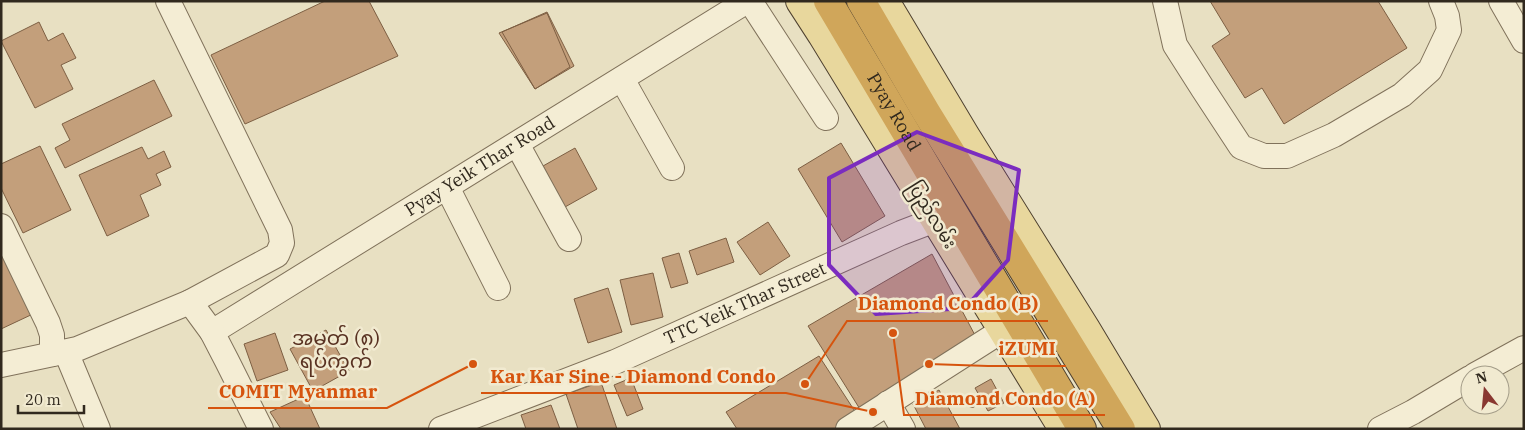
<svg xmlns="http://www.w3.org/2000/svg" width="1525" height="430" font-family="'IBM Plex Serif','Noto Sans Myanmar',serif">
	<rect width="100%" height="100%" fill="#e8e0c2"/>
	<!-- building -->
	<path fill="#c39f7b" stroke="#7d5f43" d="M325 1H369L398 56 245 124 211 55Z
		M1210 1H1378L1407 48 1284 124 1262 88 1245 98 1212 46 1230 34Z
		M547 12 574 66 535 89 502 32Z
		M547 13 570 67 535 89 499 33Z
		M39 22 48 41 63 33 76 58 61 65 73 89 35 108 1 41Z
		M154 80 172 116 65 168 55 148 70 140 62 124Z
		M841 143 885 216 842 242 798 169Z
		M40 146 71 210 23 233 1 188V164Z
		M142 147 148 159 164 151 171 167 156 174 161 185 140 195 149 216 107 236 79 175Z
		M575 148 597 189 565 207 543 166Z
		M768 222 790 256 760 275 737 242Z
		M726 238 734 262 697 275 689 251Z
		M1 253 35 313 1 329Z
		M679 253 688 283 671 288 662 258Z
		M932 254 977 339 863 414 808 326Z
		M653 273 663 317 631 325 620 280Z
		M608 288 622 332 588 343 574 299Z
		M326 330 349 371 313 391 290 349Z
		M275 333 288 370 257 381 244 344Z
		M819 356 858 416 838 429H737L726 412Z
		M631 378 643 409 627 416 614 385Z
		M991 379 1004 403 988 411 975 388Z
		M601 382 617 429H578L566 394Z
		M939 390 960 429H926L913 404Z
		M305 396 320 429H281L270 412Z
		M967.5 403a4.5 4.5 0 1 1 9 0a4.5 4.5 0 1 1-9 0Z
		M551 405 560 429H526L521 415Z"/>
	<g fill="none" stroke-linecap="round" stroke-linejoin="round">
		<defs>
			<g id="minor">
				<path d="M168 1 280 230 282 243 277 255 190 302"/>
				<path d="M750 1 826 118"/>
				<path d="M1165 1 1175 45 1203 89 1241 147 1264 156H1287L1334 135 1402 95 1430 70 1449 30 1447 16 1441 1"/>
				<path d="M1501 1 1524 41"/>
				<path d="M622 79 672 168"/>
				<path d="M517 144 569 239"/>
				<path d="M447 187 498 288"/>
				<path d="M1 226 48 323 52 335V354"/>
				<path id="s1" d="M212 332 747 1"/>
				<path d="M66 352 98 429"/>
				<path d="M1 365 77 349 190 302 212 332 227 361 261 429"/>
				<path d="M1475 375 1524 348"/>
				<path d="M888 403 903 429"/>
				<path id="s2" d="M441 429 615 362 901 233 935 220"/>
				<path d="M848 429 1003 330"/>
				<path d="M1380 429 1413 412 1470 378"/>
			</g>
			<path id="major" d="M800 1 822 35 1063 429
				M885 1 965 135 1086 329 1146 429"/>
			<g id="highway">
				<path id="s3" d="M828 1 1082 429"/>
				<path d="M861 1 926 112 1121 429"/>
			</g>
		</defs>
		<!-- minor casing -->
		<use href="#minor" stroke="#80725b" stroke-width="26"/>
		<!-- major casing -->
		<use href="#major" stroke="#4e402f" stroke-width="30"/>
		<!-- highway casing -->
		<use href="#highway" stroke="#4e402f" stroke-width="30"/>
		<!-- minor -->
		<use href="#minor" stroke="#f4edd4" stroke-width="24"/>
		<!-- major -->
		<use href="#major" stroke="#e8d79d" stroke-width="28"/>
		<!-- highway -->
		<use href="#highway" stroke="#d0a65a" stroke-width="28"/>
	</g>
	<!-- marked area -->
	<path fill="#7b2cbf" fill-opacity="0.2" stroke="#7b2cbf" stroke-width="4" stroke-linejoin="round" d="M917 132 1019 170 1008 260 965 308 876 314 829 265V178Z"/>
	<g text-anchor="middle" stroke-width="5" stroke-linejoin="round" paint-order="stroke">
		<!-- street labels -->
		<g font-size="18" fill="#31291e" stroke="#f1ead0">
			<text dy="6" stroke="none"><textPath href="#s3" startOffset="129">Pyay Road</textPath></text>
			<text dy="6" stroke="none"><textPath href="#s1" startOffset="315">Pyay Yeik Thar Road</textPath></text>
			<text transform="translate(932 215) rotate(58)" y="6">ပြည်လမ်း</text>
			<text dy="6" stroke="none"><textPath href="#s2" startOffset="329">TTC Yeik Thar Street</textPath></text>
		</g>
		<!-- quarter labels -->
		<g font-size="20" fill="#593222" stroke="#f1ead0">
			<text x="336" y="345">အမှတ် (၈)<tspan x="336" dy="23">ရပ်ကွက်</tspan></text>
		</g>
	</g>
	<!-- callouts -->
	<path fill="none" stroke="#d6540e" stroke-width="2" d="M805 384L847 321H1048M929 364L988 366H1066M873 412L786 393H481M473 364L387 408H208M893 333L904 415H1105"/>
	<g fill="#d6540e" stroke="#f1ead0" stroke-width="2">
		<circle cx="805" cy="384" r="5"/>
		<circle cx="929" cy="364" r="5"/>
		<circle cx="873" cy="412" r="5"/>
		<circle cx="473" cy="364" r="5"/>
		<circle cx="893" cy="333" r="5"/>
	</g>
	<g font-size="19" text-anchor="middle" font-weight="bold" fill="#d6540e" stroke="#f1ead0" stroke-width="5" stroke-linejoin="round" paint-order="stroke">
		<text x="948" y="310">Diamond Condo (B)</text>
		<text x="1027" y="355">iZUMI</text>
		<text x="633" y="383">Kar Kar Sine - Diamond Condo</text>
		<text x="298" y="398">COMIT Myanmar</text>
		<text x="1005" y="405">Diamond Condo (A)</text>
	</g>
	<!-- border -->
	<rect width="1525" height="430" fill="none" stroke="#31291e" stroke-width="5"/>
	<!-- north arrow -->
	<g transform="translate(1485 390) rotate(344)"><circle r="24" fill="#f1ead0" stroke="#a49d89"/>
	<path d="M0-4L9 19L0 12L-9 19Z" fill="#893831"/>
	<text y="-8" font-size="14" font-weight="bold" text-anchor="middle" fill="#31291e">N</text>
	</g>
	<!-- scale -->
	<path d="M18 405v8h66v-8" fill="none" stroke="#31291e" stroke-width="2.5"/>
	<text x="25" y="405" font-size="15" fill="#31291e" stroke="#f1ead0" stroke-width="4" paint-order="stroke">20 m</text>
</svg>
